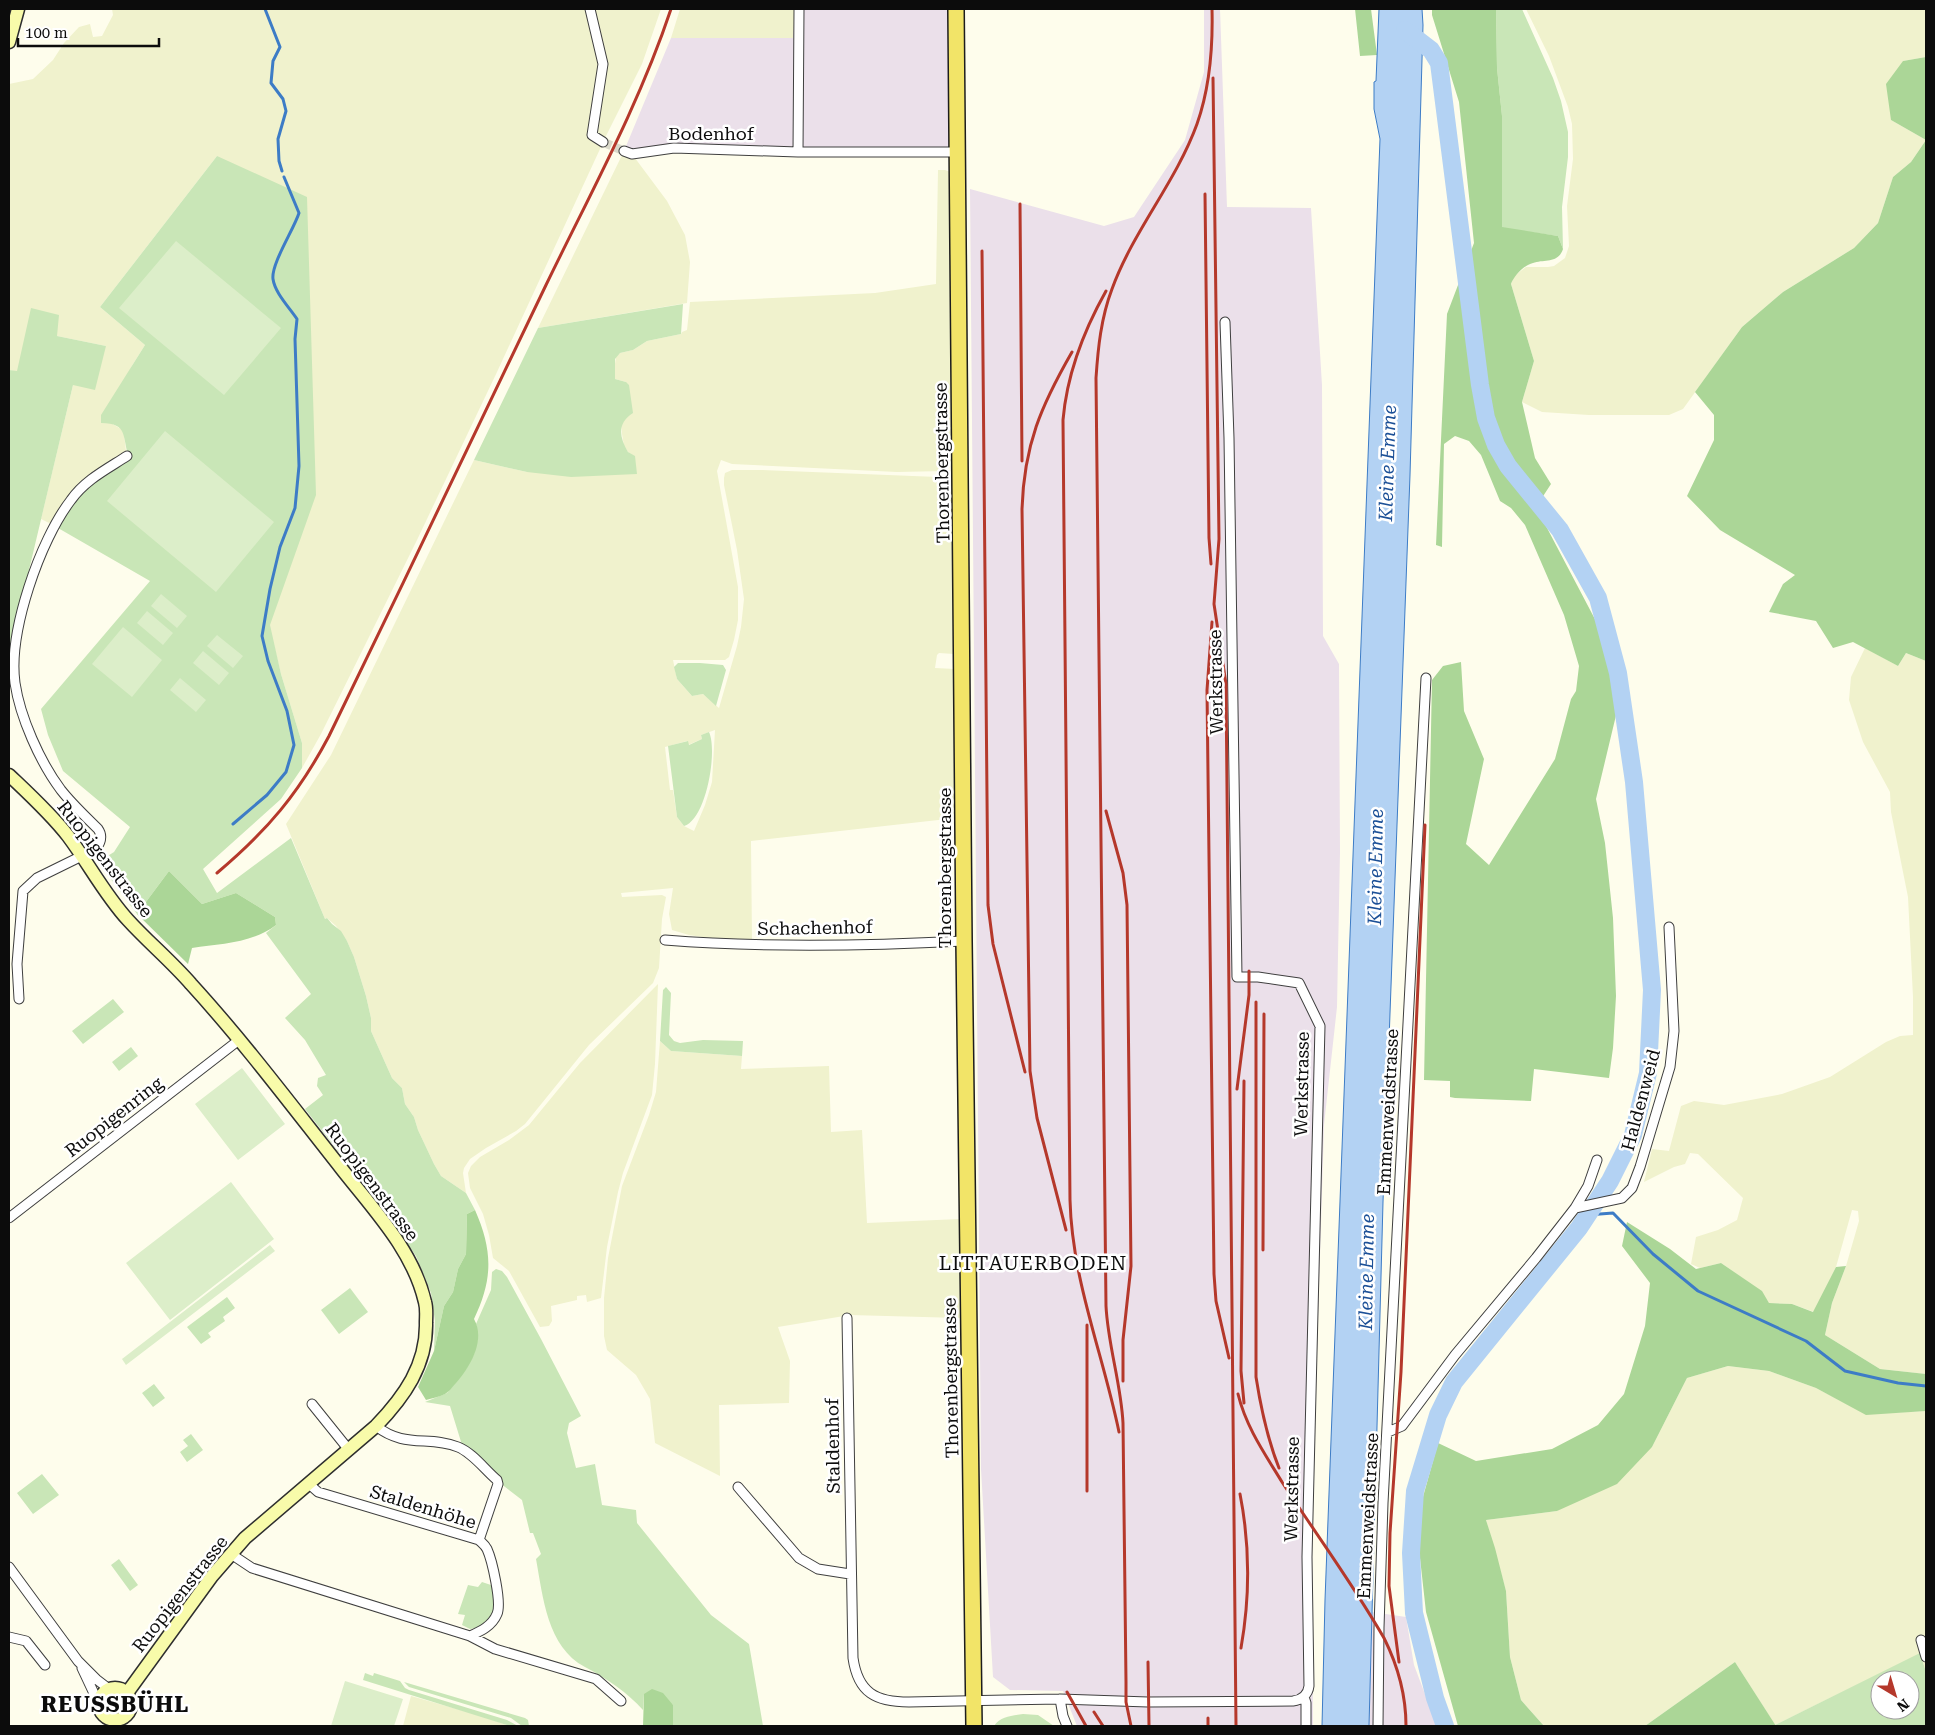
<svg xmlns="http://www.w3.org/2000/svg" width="1935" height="1735" font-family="'Roboto Serif',serif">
	<rect width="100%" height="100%" fill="#fefdec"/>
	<!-- industrial -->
	<path fill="#ebe0ea" d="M795 9H956L958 152 624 151 671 38H792Z
		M1204 9H1220L1227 207 1311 208 1322 385 1323 636 1339 664 1340 852 1337 1007 1324 1125 1312 1517 1313 1726H1077L1063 1691 1010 1690 993 1677 981 1469 970 189 1104 226 1134 217 1185 140 1204 72Z
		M1372 1612 1406 1617 1414 1665 1437 1726H1369Z"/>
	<!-- farmland -->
	<path fill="#f0f2cd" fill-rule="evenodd" d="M112 9H661L642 64 606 136 497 372 417 540 321 734 302 768V743L281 674 269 625 280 594 217 156 100 307 145 345 133 364 101 423H111L121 429 124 434 126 451 53 525 41 519 73 385 106 346 57 336 17 372 9 370V84L33 79 53 60 64 43 79 27 90 24 93 37 102 36 113 15Z
		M680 9H795L793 38H671Z
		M1526 9H1926V57L1903 61 1891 120 1926 140 1911 162 1893 177 1878 223 1854 248 1783 292 1742 327 1683 409 1669 415H1589L1542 412 1522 402 1534 361 1511 284 1514 276 1526 267H1548L1554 266 1565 258 1569 246 1567 206 1573 159 1572 124 1568 107 1549 56Z
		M624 151 632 154 667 201 685 235 690 262 687 303 538 328Z
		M938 170H945L950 172 953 462 945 471 897 472 732 464 721 460 717 471 738 587V620L734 640 729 657 725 660H673L677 679 692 696 703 694 719 708 737 646 741 627 744 599 737 550 724 485V478L725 473 732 470H761L938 477 950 479 953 483 954 654 939 653 937 655 935 668 955 669 956 818 751 841 752 942 730 941 689 935 672 930 669 914 673 888 621 893 622 897 662 895 666 897 662 919 659 968 653 983 589 1045 525 1124 516 1131 486 1148 470 1159 464 1168 463 1173 466 1193 441 1176 434 1164 418 1130 414 1117 405 1104 402 1088 392 1078 371 1031V1018L366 996 354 957 347 941 336 926 327 918 325 919 286 824 331 755 474 460 527 472 633 456 628 452 624 446 622 434 621 424 624 418 626 382 615 379 614 372 616 356 620 353 633 350 647 341 681 334 682 332 687 330 690 302 875 293 936 284ZM715 730 712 782 705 805 694 831 684 826 677 817 673 790H670L665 747 687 741 688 745 702 739 701 735Z
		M1865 648 1898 666 1906 653 1926 661V1374L1880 1369 1825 1335 1832 1303 1846 1266 1859 1221 1858 1211 1852 1210 1836 1267 1814 1312 1792 1304 1769 1303 1761 1291 1721 1263 1700 1268 1691 1264 1696 1237 1718 1230 1737 1220 1743 1198 1698 1154 1690 1153 1685 1164 1674 1167 1644 1182 1652 1149 1669 1151 1681 1106 1694 1101 1724 1105 1782 1094 1830 1077 1886 1042 1900 1036 1913 1035V997L1908 897 1891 812 1890 792 1863 742 1849 700 1851 677Z
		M658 984 655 1064 652 1095 623 1173 618 1192 607 1247 601 1298 587 1302 586 1295 577 1296V1300L551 1306 552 1321 549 1326 540 1327 509 1271 493 1258 489 1235 483 1214 470 1188 468 1173 471 1166 480 1157 509 1140 529 1125 580 1063Z
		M660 1041 671 1051 742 1056 741 1069 829 1066 831 1132 862 1130 867 1223 960 1219V1318L850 1315 778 1327 790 1361 789 1403 719 1405 720 1476 655 1443 650 1399 636 1375 607 1350 604 1336V1298L608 1258 622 1186 649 1115 656 1092Z
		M1728 1366 1769 1371 1816 1388 1866 1414 1926 1411V1672L1920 1654 1775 1725 1735 1662 1645 1726H1544L1521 1700 1510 1657 1506 1591 1486 1520 1557 1511 1652 1447 1687 1378Z
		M411 1696 478 1715 510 1726H403Z"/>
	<!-- green -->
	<path fill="#c9e6b7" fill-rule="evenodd" d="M1496 9H1522L1553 78 1561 101 1568 132V157L1562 207 1563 249 1558 236 1502 228V116L1497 68Z
		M217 156 307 197 316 495 270 625 281 674 302 743V768L281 799 203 869 217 893 291 838 325 919 327 918 332 924 341 931 347 941 354 957 366 996 371 1018V1031L392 1078 402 1088 405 1104 414 1117 418 1130 434 1164 441 1176 466 1193 475 1210 467 1214 466 1254 458 1269 453 1292 444 1306 434 1351 435 1321 431 1293 416 1256 373 1196 305 1109 323 1095 317 1086 318 1078 326 1075 305 1040 285 1018 311 994 266 933 276 925 275 917 236 893 202 904 169 871 137 914 98 862 114 852 130 827 63 771 48 735 41 709 150 581 58 528 78 496 86 488 129 458C122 438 129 423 101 423V415L145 345 100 307Z
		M683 304 681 334 647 341 633 350 620 353 615 359V379L626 382 629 385 633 413C617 423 619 437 628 452L635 456 637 474 571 477 527 472 474 460 538 328Z
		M31 308 59 315 57 336 106 346 95 390 73 385 9 654V370L17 371Z
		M678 663H700L723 665 726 670 716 706 703 694 692 696 677 679 674 667Z
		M709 732C718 751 706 820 684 826L677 817 668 746 688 741 689 745 702 739 701 735Z
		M666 987 671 993 669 1035 674 1041 680 1043 703 1040 743 1041 742 1056 671 1051 660 1041 663 990Z
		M113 999 124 1012 83 1044 72 1031Z
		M131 1047 138 1056 119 1071 112 1062Z
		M496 1269 502 1271 507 1277 541 1339 581 1416 569 1423 567 1433 576 1468 595 1464 602 1505 636 1510 637 1523 711 1615 749 1644 763 1726H673V1705L644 1694 643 1710C628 1693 606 1678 585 1667 547 1647 543 1597 536 1559L541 1554 533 1533H530L522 1500 500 1483 462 1445 450 1406 425 1402 447 1393 466 1369 474 1354 478 1338 476 1324 491 1290 492 1272Z
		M350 1288 368 1312 339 1334 321 1310Z
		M227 1297 235 1308 223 1317 225 1321 208 1333 211 1337 201 1344 187 1327Z
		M154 1384 165 1398 153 1407 142 1393Z
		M191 1434 203 1450 187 1462 180 1452 188 1446 183 1440Z
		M42 1474 59 1495 33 1514 17 1493Z
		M119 1559 138 1585 130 1591 111 1565Z
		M482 1582 491 1585C493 1589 496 1595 496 1600 496 1618 485 1626 470 1629L462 1625 465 1615 458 1614 468 1585 478 1587Z
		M1920 1653 1926 1672V1726H1776L1775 1725ZM1880 1680H1910V1710H1880Z
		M365 1673 373 1676 374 1673 400 1681 405 1688 409 1690 507 1720 518 1726H510L363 1680Z
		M404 1682 525 1718 528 1720 529 1726H522L511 1718 409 1687Z
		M1023 1714 1038 1715 1054 1726H994C1001 1716 1011 1716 1023 1714Z"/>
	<!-- forest -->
	<path fill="#abd697" d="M1355 9H1371L1377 55 1360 56Z
		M1432 9H1496L1497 68 1502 116V227L1558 236 1563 249C1558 264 1544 259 1533 263 1524 265 1514 276 1511 284L1534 361 1522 402 1535 458 1551 484 1536 507 1598 625 1618 707 1596 799 1605 843 1613 918 1616 996 1613 1048 1609 1078 1534 1069 1531 1101 1455 1098 1450 1097V1081L1424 1080 1432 680 1443 666 1461 662 1464 711 1484 759 1466 844 1489 865 1555 759 1571 699 1576 691 1579 666 1564 615 1525 525 1511 508 1500 501 1481 455 1469 441 1455 436 1444 444 1442 547 1436 545 1447 314 1474 243 1459 102 1432 15Z
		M1926 57V661L1906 653 1898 666 1853 642 1833 648 1816 621 1769 612 1783 584 1795 575 1720 530 1687 496 1714 440V415L1695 392 1742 327 1783 292 1854 248 1878 223 1893 177 1911 162 1926 140 1891 120 1886 84 1903 61Z
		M169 871 202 904 236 893 275 917 276 925C253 943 221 944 192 948L188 964 137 914Z
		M475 1210C493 1251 493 1279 474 1319 486 1340 470 1367 456 1383 453 1386 449 1392 445 1394 439 1397 432 1398 426 1400L418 1387 434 1351 444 1306 453 1292 458 1269 466 1254 467 1214Z
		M1627 1222 1670 1249 1696 1269 1721 1263 1762 1291 1769 1303 1792 1304 1813 1312 1836 1267 1846 1266 1832 1303 1825 1335 1880 1369 1926 1374V1411L1866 1415 1816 1388 1769 1371 1728 1366 1687 1378 1652 1447 1617 1484 1557 1511 1486 1520 1495 1548 1506 1591 1510 1657 1521 1700 1544 1726H1458L1426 1612 1416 1522 1438 1443 1476 1461 1552 1449 1598 1425 1624 1394 1645 1326 1650 1283 1622 1246Z
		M1735 1662 1776 1726H1645Z
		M652 1689 663 1693 673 1705V1726H643L644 1694Z"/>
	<!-- pitch -->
	<path fill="#dceec9" d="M176 241 281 328 224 395 119 308Z
		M165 431 274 522 216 592 107 501Z
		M161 594 187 616 177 628 151 606Z
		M147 611 173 633 163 645 137 623Z
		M123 627 162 660 132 697 92 664Z
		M217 635 243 656 233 668 207 646Z
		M203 651 229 673 219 685 193 663Z
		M180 678 206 700 196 712 170 690Z
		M242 1068 285 1124 238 1160 195 1104Z
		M231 1182 274 1239 170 1320 126 1263Z
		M270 1245 275 1251 126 1365 122 1359Z
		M345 1681 403 1699 394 1726H331Z"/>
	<!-- water -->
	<path fill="#b3d2f3" stroke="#3d7cc6" d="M1379 9H1422L1423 25 1410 475 1383 1202 1369 1726H1322L1325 1600 1380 139 1374 109V82L1376 81Z"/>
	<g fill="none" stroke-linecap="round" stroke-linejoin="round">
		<!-- stream -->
		<path stroke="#3d7cc6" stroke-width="3" d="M265 9 280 47 273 61 271 83 283 99 286 111 278 139 279 161 282 171
			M233 824 267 795 286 772 294 745 287 711 268 661 262 636 270 589 280 547 295 508 299 466 295 339 297 319C289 307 275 293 273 279 271 264 294 229 299 213L284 177
			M1587 1215 1613 1213 1653 1254 1698 1291 1806 1341 1845 1371 1898 1383 1926 1386"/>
		<!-- river -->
		<path stroke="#b3d2f3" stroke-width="18" d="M1405 30 1431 50 1439 63 1480 385 1486 418 1496 445 1508 466 1560 530 1598 598 1618 673 1634 782 1652 990 1648 1073 1633 1135 1610 1181 1579 1228 1454 1382 1438 1415 1415 1491 1411 1553 1414 1613 1435 1698 1445 1726"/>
		<!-- street-tunnel -->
		<path stroke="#dad9ca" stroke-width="9" stroke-dasharray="9 4.5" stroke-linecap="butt" d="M603 142 624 151"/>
		<defs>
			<path id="street" d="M590 9 603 64 592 135 603 142
				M624 151 632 154 674 148 798 152H958
				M798 152 799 9
				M665 940C765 948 865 946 964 941
				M19 999 17 964 23 891 37 878 96 849C101 842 103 836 98 829 85 816 72 804 61 790 40 762 20 717 15 683 8 632 40 540 71 500 85 480 107 469 127 456
				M1575 1208 1622 1198 1632 1188 1640 1167 1670 1067 1674 1031 1669 927
				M9 1218 239 1040
				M847 1318 853 1658C858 1693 876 1702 909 1702L1060 1699 1148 1702 1293 1701C1301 1700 1308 1695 1309 1686L1307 1557 1320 1026 1299 983 1258 977H1237L1229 438 1225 322
				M312 1404 349 1450
				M376 1426C405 1449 429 1435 458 1447 473 1453 485 1470 497 1480L498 1484 479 1540
				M1388 1432 1402 1426 1455 1355 1536 1258 1575 1208 1588 1186 1597 1160
				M309 1484 318 1492 479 1540C482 1543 485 1545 487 1549 492 1560 502 1603 497 1614 492 1626 481 1631 470 1636
				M738 1487 799 1558 818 1569 850 1574
				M231 1554 252 1568 470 1636 495 1649 596 1679 621 1701
				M9 1567 78 1661 96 1679 109 1689
				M9 1637 26 1641 45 1665
				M1921 1640 1926 1657
				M82 1668 98 1702
				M1304 1697 1306 1703V1726
				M1060 1699 1063 1716 1067 1726
				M1378 1726 1379 1628 1383 1503 1426 678"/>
			<path id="secondary" d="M9 42 18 9
				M9 775C29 794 51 814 68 836 89 864 105 895 128 920 148 942 171 961 191 984 244 1042 292 1106 341 1168 373 1209 413 1250 425 1302 427 1309 426 1316 426 1323 427 1365 404 1397 376 1426L245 1538 212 1576 127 1693
				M99 1704a16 16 0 1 1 32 0a16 16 0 1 1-32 0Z"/>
			<path id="primary" d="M956 9 964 941 974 1726"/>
		</defs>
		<!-- street casing -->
		<use href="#street" stroke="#3f3f3f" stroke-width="11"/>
		<!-- secondary casing -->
		<use href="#secondary" stroke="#2e2e2e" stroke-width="15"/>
		<!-- primary casing -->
		<use href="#primary" stroke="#1d1d1d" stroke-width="18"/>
		<!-- street -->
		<use href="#street" stroke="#fff" stroke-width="9"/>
		<!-- secondary -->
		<use href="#secondary" stroke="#f8fbaa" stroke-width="12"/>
		<!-- primary -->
		<use href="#primary" stroke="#f2e468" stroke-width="15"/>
		<!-- rail -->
		<path stroke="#b5382b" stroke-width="3" d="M1213 78 1219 539 1214 604 1226 684 1236 1726
			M1205 194 1209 538 1211 564
			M1020 204 1022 461
			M982 251 988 905 993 944 1025 1072
			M1106 291C1083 332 1067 373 1063 420L1070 1200C1072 1280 1103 1354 1119 1432
			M1212 622 1207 690 1214 1274 1216 1301 1229 1358
			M1106 811 1123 873 1127 905 1131 1266 1123 1340V1381
			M217 873C267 831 299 793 329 736 402 586 474 435 546 285 590 194 639 105 671 9
			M1256 1002V1377C1261 1409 1267 1438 1279 1468
			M1244 1081 1241 1371 1244 1403
			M1237 1089 1249 995V971
			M1066 1230 1037 1118 1030 1071 1022 509C1024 445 1041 406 1072 352
			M1263 1250 1264 1014
			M1087 1325V1491
			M1238 1394C1246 1427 1265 1454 1282 1482 1316 1534 1353 1584 1384 1638 1398 1666 1406 1695 1406 1726
			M1240 1494C1250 1545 1250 1597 1241 1648
			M1148 1662 1149 1726
			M1399 1662 1389 1586 1390 1533 1401 1372 1425 825
			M1067 1692 1086 1726
			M1094 1712 1103 1726
			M1131 1726 1126 1702V1682L1123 1423C1121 1383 1108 1346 1106 1306L1096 378C1098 348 1101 318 1112 289 1133 231 1176 182 1197 124 1210 87 1213 48 1212 9
			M1208 1726V1718"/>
	</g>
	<g text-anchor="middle" stroke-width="5" stroke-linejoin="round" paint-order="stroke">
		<!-- street labels -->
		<g font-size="18" fill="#0c0c0c" stroke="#fff">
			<text x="711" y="140">Bodenhof</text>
			<text transform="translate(942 463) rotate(-91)" y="6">Thorenbergstrasse</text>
			<text transform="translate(1216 682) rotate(-91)" y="6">Werkstrasse</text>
			<text transform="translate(105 859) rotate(52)" y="6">Ruopigenstrasse</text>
			<text transform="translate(945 868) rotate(-90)" y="6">Thorenbergstrasse</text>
			<text transform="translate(815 928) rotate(-1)" y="6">Schachenhof</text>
			<text transform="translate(1302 1084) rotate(-89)" y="6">Werkstrasse</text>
			<text transform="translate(1641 1100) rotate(-75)" y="6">Haldenweid</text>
			<text transform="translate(1388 1112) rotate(-87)" y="6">Emmenweidstrasse</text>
			<text transform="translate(114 1117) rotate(-38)" y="6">Ruopigenring</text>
			<text transform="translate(372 1182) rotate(53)" y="6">Ruopigenstrasse</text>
			<text transform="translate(951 1378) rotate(-91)" y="6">Thorenbergstrasse</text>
			<text transform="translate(833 1446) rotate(-91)" y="6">Staldenhof</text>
			<text transform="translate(1292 1489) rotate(-89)" y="6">Werkstrasse</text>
			<text transform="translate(423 1507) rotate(17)" y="6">Staldenhöhe</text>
			<text transform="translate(1368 1516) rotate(-87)" y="6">Emmenweidstrasse</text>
			<text transform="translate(180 1594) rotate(-52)" y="6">Ruopigenstrasse</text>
		</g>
		<!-- water labels -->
		<g font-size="19" font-style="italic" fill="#1c5097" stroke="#fff">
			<text transform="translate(1387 463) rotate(-88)" y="7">Kleine Emme</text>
			<text transform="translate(1375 867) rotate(-89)" y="7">Kleine Emme</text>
			<text transform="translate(1366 1272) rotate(-89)" y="7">Kleine Emme</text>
		</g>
		<!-- quarter labels -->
		<g font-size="20" letter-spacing="1" fill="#0c0c0c" stroke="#fff">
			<text x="1033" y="1270">LITTAUERBODEN</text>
		</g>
		<!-- district labels -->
		<g font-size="22" font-weight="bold" letter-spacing="1" fill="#0c0c0c" stroke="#fff">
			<text x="115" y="1712">REUSSBÜHL</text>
		</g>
	</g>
	<!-- border -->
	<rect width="1935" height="1735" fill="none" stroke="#0c0c0c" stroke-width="20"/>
	<!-- north arrow -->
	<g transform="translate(1895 1695) rotate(142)"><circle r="24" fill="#ffffff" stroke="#9e9e9e"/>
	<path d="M0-4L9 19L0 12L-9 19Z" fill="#b5382b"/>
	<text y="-8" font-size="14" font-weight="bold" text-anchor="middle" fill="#0c0c0c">N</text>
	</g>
	<!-- scale -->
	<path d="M18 38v8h141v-8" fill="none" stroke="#0c0c0c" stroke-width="2.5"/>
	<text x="25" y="38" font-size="15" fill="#0c0c0c" stroke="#ffffff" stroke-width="4" paint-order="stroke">100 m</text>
</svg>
